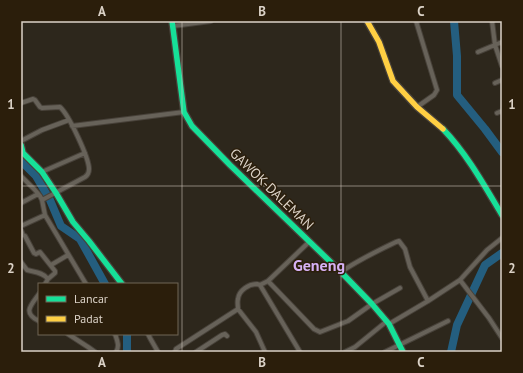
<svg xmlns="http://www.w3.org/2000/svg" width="523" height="373" font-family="'PT Sans',sans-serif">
	<rect width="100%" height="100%" fill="#2d271c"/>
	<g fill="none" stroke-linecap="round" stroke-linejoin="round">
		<!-- river -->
		<path stroke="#245e7f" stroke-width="8" d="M454 21 457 56V95L485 129 502 152
			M21 161 36 176 50 200 61 226 80 239 105 284
			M127 334V352
			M451 352 457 325 485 265 502 253"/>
		<defs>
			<path id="street" d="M416 21 437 90 434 95 417 107
				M492 21 495 45 502 66
				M173 26 211 21
				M478 52 502 42
				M495 83 502 80
				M21 103 33 99 35 100 40 107 42 108 60 107C69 115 89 158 89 169 89 173 88 175 85 177L42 200
				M497 113 502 111
				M72 126 184 112
				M21 141 42 130 69 120
				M44 171 85 153
				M21 176 35 190 40 196 42 200 45 215 86 284
				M21 203 38 194
				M21 226 45 215
				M21 230 23 235 25 236 34 253 36 254 40 252 55 271V273L48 279
				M21 262 27 270C34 272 43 272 48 279L45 284
				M51 265 68 255
				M341 272C358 260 377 251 396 242L399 241 405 249 410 267 428 301
				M460 280 489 318 502 338
				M268 281 314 329 320 332 348 321 372 304 400 288
				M260 285 300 352
				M39 294C31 305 22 313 39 321
				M238 309C238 306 237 302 238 299 239 290 249 284 257 284L260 285 268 281 309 242
				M389 324 428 301 460 280 487 250 502 238
				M68 334 88 347 95 352
				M115 334C117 340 120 346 116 352
				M148 334 150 338 158 352
				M175 352 176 349 238 309 256 332 265 352
				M196 352 222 335 225 334 227 336
				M345 352 355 347 387 321
				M385 352 448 321"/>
			<path id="fast" d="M172 21 184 112 192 126 230 165 341 272 372 304 389 324 403 352
				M443 129C467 154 484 185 502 215
				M21 145 23 153 42 172 56 193 73 222 89 241 122 284"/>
			<path id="slow" d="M367 21 379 42 393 81 417 107 443 129"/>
		</defs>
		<!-- street casing -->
		<use href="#street" stroke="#48423a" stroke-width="6"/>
		<!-- fast casing -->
		<use href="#fast" stroke="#48423a" stroke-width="8"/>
		<!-- slow casing -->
		<use href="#slow" stroke="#48423a" stroke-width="8"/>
		<!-- street -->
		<use href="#street" stroke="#676259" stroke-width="4"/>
		<!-- fast -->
		<use href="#fast" stroke="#16e098" stroke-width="5.5"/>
		<!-- slow -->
		<use href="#slow" stroke="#ffcf43" stroke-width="5.5"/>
	</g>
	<!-- grid -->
	<path fill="none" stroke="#dbd2c7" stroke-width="1" stroke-opacity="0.55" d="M182 21V352M341 21V352M21 186H502"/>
	<g text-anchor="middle" stroke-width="3" stroke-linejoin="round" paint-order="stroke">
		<!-- street labels -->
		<g font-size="14" fill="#dbd2c7" stroke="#2b1e0b">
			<text transform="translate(272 189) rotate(44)" y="5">GAWOK-DALEMAN</text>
		</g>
		<!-- quarter labels -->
		<g font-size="16" font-weight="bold" fill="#d5b1f5" stroke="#2b1e0b">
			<text x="319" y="271">Geneng</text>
		</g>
	</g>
	<!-- border -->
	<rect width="523" height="373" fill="none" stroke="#2b1e0b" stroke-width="44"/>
	<!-- legend -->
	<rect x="38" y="283" width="140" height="52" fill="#2b1e0b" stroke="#716656"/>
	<rect x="46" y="296" width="20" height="6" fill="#16e098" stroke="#716656"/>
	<text x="74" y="303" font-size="12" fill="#dbd2c7">Lancar</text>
	<rect x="46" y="316" width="20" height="6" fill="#ffcf43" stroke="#716656"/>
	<text x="74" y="323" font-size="12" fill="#dbd2c7">Padat</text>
	<rect x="22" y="22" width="479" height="329" fill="none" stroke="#dbd2c7" stroke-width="1.5"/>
	<g font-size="13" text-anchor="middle" font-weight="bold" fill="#dbd2c7">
		<text x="102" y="16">A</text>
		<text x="262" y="16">B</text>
		<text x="421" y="16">C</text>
		<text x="11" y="109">1</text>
		<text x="512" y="109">1</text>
		<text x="11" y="273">2</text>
		<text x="512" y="273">2</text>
		<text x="102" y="367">A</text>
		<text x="262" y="367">B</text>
		<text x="421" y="367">C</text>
	</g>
</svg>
